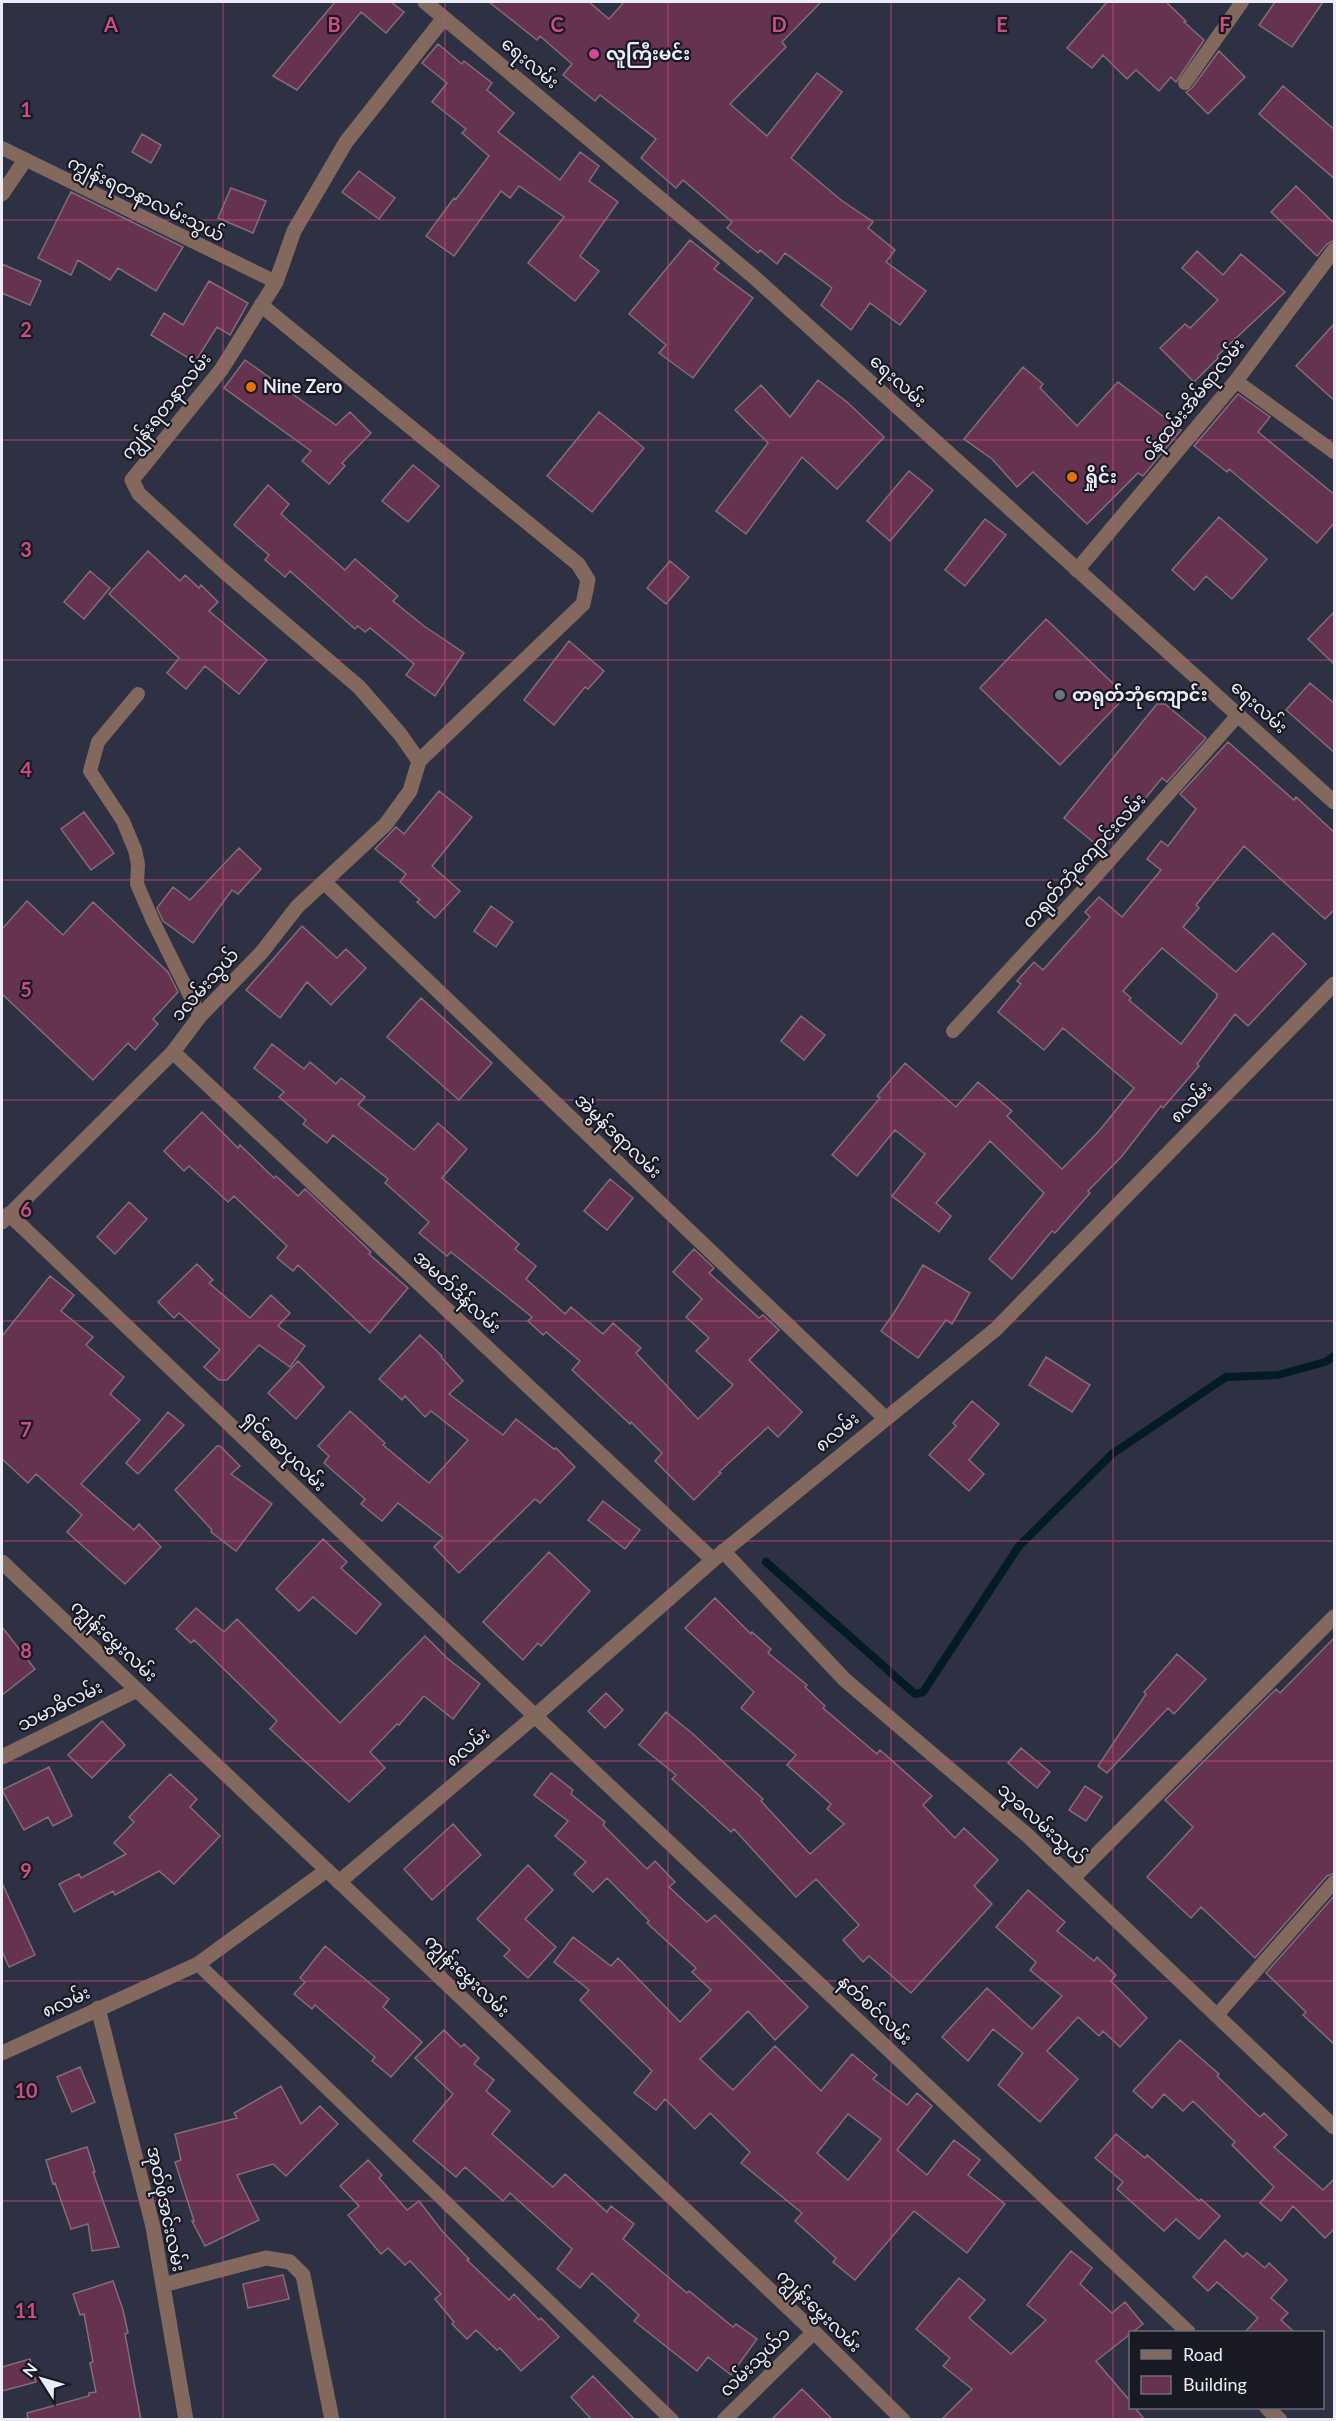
<svg xmlns="http://www.w3.org/2000/svg" width="1336" height="2421" font-family="Lato,'Noto Sans Myanmar',sans-serif">
	<rect width="100%" height="100%" fill="#2e3043"/>
	<g fill="none" stroke-linecap="round" stroke-linejoin="round">
		<!-- stream -->
		<path stroke="#031b22" stroke-width="8" d="M766 1562 915 1694 923 1692 1019 1546 1112 1454 1226 1377 1278 1375 1325 1362 1334 1356"/>
	</g>
	<!-- building -->
	<path fill="#65324f" stroke="#846c78" stroke-width="1.5" fill-rule="evenodd" d="M335 2H391L404 12 386 33 361 12 297 90 273 76Z
		M489 2H589L609 19 624 2H821L782 42 786 47 730 104 767 136 817 73 842 92 791 158 841 200 873 222 868 228 895 250 886 262 926 291 900 325 870 303 851 330 821 305 832 288 785 253 777 264 760 250 758 253 727 228 732 222 683 180 676 188 641 158 656 139 600 95 595 101 563 75 572 64 540 36 537 40Z
		M1107 2H1166L1186 21 1184 22 1204 40 1176 82 1171 77 1159 91 1136 70 1127 79 1103 55 1092 68 1067 48Z
		M1275 2H1323L1292 47 1259 25Z
		M438 44 462 64 464 61 492 83 487 90 514 113 498 132 560 180 580 152 599 166 589 181 618 202 580 256 599 271 575 301 528 263 564 217 519 186 510 198 501 191 454 256 426 236 454 198 456 199 489 156 462 133 466 129 432 102 447 83 422 63Z
		M1219 51 1245 77 1208 114 1186 92 1192 88Z
		M1283 86 1335 130V179L1259 114Z
		M142 134 161 145 151 163 132 152Z
		M359 171 395 198 379 219 342 192Z
		M1296 186 1335 224V240L1327 244 1317 256 1271 212Z
		M231 188 266 201 253 233 218 218Z
		M71 192 183 247 156 291 118 268 110 280 78 260 71 275 38 258Z
		M690 240 719 263 714 269 753 298 693 378 659 353 666 345 629 314Z
		M1197 251 1223 275 1241 254 1285 292 1217 356 1218 358 1194 382 1160 348 1185 324 1190 328 1218 300 1182 268Z
		M2 264 41 281 30 305 2 293Z
		M209 281 248 303 230 335 217 327 195 362 151 335 164 313 183 325Z
		M1335 323V401L1296 366Z
		M245 360 336 425 350 412 371 433 342 463 345 466 329 484 302 461 311 451 224 388Z
		M1023 367 1043 384 1040 388 1077 426 1118 382 1181 430 1143 476 1138 473 1087 524 1033 472 1017 487 992 459 964 439Z
		M818 380 847 402 884 437 837 489 802 457 746 534 716 511 768 443 735 410 761 385 790 417Z
		M1238 394 1270 417 1258 432 1335 495V522L1317 543 1229 469 1227 472 1194 446Z
		M599 412 644 448 592 512 547 476Z
		M413 465 439 486 408 522 382 501Z
		M909 471 933 490 890 541 867 521Z
		M268 485 289 504 281 514 345 570 355 559 398 596 393 601 424 626 464 653 435 696 406 675 414 664 370 628 365 632 358 626 355 629 290 571 285 577 265 560 269 555 234 525Z
		M1219 517 1267 559 1232 599 1206 576 1194 590 1172 570Z
		M985 519 1006 535 965 586 945 570Z
		M148 551 180 581 185 575 199 588 201 585 218 602 209 611 267 660 239 694 205 666 186 689 167 673 179 658 109 594Z
		M670 561 689 577 666 604 647 588Z
		M90 571 110 588 84 619 64 602Z
		M1335 611V665L1308 639Z
		M1046 619 1126 696 1060 765 980 688Z
		M569 641 604 671 588 689 585 687 554 725 524 700Z
		M1310 683 1335 704V753L1286 710Z
		M1157 704H1165L1206 738 1167 782 1162 778 1103 850 1064 818Z
		M1228 742 1294 800 1296 797 1335 833V909L1325 919 1244 846 1196 905 1199 908 1183 927 1236 972 1273 933 1306 964 1248 1026 1235 1014 1197 1064 1199 1066 1163 1108 1161 1106 1122 1156 1088 1191 1090 1193 1055 1233 1052 1231 1012 1279 989 1259 1044 1193 990 1141 936 1203 951 1216 939 1232 892 1196 925 1154 895 1130 857 1176 832 1155 880 1098 877 1096 905 1063 956 1107 978 1082 1012 1111 1007 1116 1062 1169 1099 1131 1134 1088 1063 1028 1044 1050 998 1012 1021 984 1017 981 1034 962 1043 970 1090 917 1085 912 1099 897 1122 917 1161 870 1147 859 1161 841 1168 846 1196 809 1180 794ZM1162 948 1217 994V997L1181 1044 1129 1000 1131 998 1123 991Z
		M439 791 472 817 432 866 460 891 435 918 417 902 420 900 400 882 406 874 375 849 396 827 404 834Z
		M84 812 114 853 91 870 61 829Z
		M239 848 261 869 238 894 232 890 193 943 163 921 157 908 173 887 190 900Z
		M27 901 63 935 93 902 168 972 178 992 153 1019 158 1024 135 1050 128 1043 93 1080 2 994V929Z
		M491 906 513 922 496 947 474 931Z
		M302 926 337 958 346 949 366 968 331 1005 307 982 280 1018 246 990Z
		M421 998 492 1063 459 1100 387 1037Z
		M801 1016 825 1035 804 1060 781 1041Z
		M272 1044 304 1069 310 1062 336 1084 341 1078 365 1097 358 1105 414 1150 438 1123 467 1149 442 1178 519 1244 515 1249 536 1266 526 1279 565 1314 571 1307 603 1334 613 1323 641 1348 636 1353 698 1419 733 1385 696 1351 709 1338 686 1317 702 1299 673 1272 694 1249 714 1268 709 1273 759 1318 763 1315 779 1330 749 1360 802 1412 778 1437 768 1427 719 1472 721 1473 694 1500 655 1461 662 1453 631 1422 630 1424 572 1370 580 1361 546 1332 543 1335 528 1321 532 1317 451 1252 447 1256 419 1233 429 1222 385 1183 388 1179 333 1135 327 1143 303 1124 306 1120 279 1097 284 1092 254 1068Z
		M202 1112 238 1148 240 1145 274 1178 276 1176 298 1196 305 1189 371 1252 369 1254 408 1288 370 1333 298 1265 293 1271 277 1258 287 1246 234 1196 228 1202 189 1166 184 1171 164 1151Z
		M610 1179 633 1198 607 1230 584 1211Z
		M129 1202 147 1219 115 1254 97 1237Z
		M197 1264 213 1280 209 1283 250 1318 271 1295 290 1313 278 1326 305 1346 290 1367 259 1345 227 1380H219L204 1367 220 1350 179 1313 174 1318 158 1302Z
		M923 1265 970 1293 952 1324 946 1320 918 1358 881 1331 894 1313Z
		M50 1276 74 1295 61 1311 93 1337 86 1345 124 1377 110 1394 140 1420 81 1484 134 1530 139 1524 161 1547 125 1584 67 1532 82 1515 36 1474 28 1483 2 1459V1336Z
		M420 1335 442 1356 441 1357 463 1381 449 1394 503 1435 516 1419 554 1449 556 1448 575 1467 540 1503 535 1499 459 1573 434 1547 443 1538 398 1503 382 1521 361 1504 365 1499 324 1463 329 1456 318 1446 350 1411 385 1443 383 1445 429 1483 468 1440 431 1411 425 1417 405 1396 402 1400 379 1379Z
		M1046 1357 1090 1385 1072 1412 1029 1385Z
		M298 1361 324 1387 296 1419 268 1393Z
		M972 1401 999 1424 969 1460 984 1474 969 1491 929 1455 956 1426 953 1423Z
		M168 1412 184 1425 138 1474 126 1463Z
		M217 1446H220L240 1466 231 1474 272 1504 236 1551 211 1532 212 1530 175 1490Z
		M603 1501 640 1530 625 1549 588 1520Z
		M323 1539 347 1562 341 1568 381 1604 356 1634 313 1597 299 1611 276 1589Z
		M549 1552 590 1591 541 1646 538 1643 523 1660 483 1622Z
		M715 1598 751 1634 752 1632 771 1649 768 1653 807 1685 805 1687 825 1706 823 1708 877 1754 880 1750 932 1796 923 1805 955 1838 964 1828 998 1860 974 1886 992 1904 911 1993 869 1956 863 1962 843 1940 859 1925 816 1879 796 1897 734 1829 731 1832 672 1779 676 1775 639 1745 666 1712 693 1734 763 1799 761 1801 810 1854 844 1824 827 1809 831 1804 787 1765 796 1755 741 1708 754 1692 685 1628Z
		M196 1608 224 1632 237 1619 340 1723 425 1636 447 1658 480 1684 453 1719 424 1696 399 1725 397 1724 370 1752 385 1768 349 1802 270 1729 277 1721 194 1640 191 1643 176 1629Z
		M2 1627 35 1669 2 1695Z
		M1335 1637V1873L1327 1876 1255 1958 1201 1907 1191 1918 1147 1877 1193 1827 1165 1800 1276 1689 1280 1693Z
		M1177 1654 1206 1679 1174 1714 1168 1708 1107 1773 1098 1766 1146 1694 1144 1692Z
		M606 1693 623 1710 605 1728 588 1711Z
		M102 1721 125 1745 92 1778 68 1755Z
		M1021 1748 1050 1772 1037 1788 1008 1763Z
		M49 1767 72 1816 53 1826 48 1817 24 1830 2 1790Z
		M551 1773 573 1790 571 1794 605 1822 603 1825 647 1869 655 1861 675 1882 669 1887 707 1922 715 1915 808 2007 775 2040 748 2011 700 2059 733 2090 775 2046 821 2091 852 2054 877 2075 873 2079 907 2105 917 2093 932 2106 897 2150 927 2175 954 2140 980 2160 968 2175 1005 2204 967 2253 914 2211 855 2280 833 2262 836 2258 795 2221 802 2213 741 2163 750 2152 710 2113 695 2129 665 2099 656 2110 634 2093 652 2071 580 2000 589 1990 554 1962 573 1937 611 1966 618 1958 680 2022 711 1990 692 1972 696 1968 647 1923 649 1921 607 1878 593 1892 574 1874 586 1862 555 1836 568 1821 534 1795ZM848 2114 881 2139 848 2180 817 2153Z
		M170 1774 197 1799 190 1807 220 1836 174 1884 159 1871 115 1895 113 1891 74 1912 59 1884 79 1874 81 1878 126 1854 114 1843 134 1822 129 1817Z
		M1085 1786 1102 1797 1086 1821 1069 1810Z
		M453 1824 481 1855 432 1900 404 1869Z
		M528 1865 553 1890 525 1919 556 1947 528 1978 504 1956 510 1950 477 1919Z
		M2 1883 35 1955 9 1967 2 1951Z
		M1028 1890 1065 1922 1057 1931 1094 1961 1097 1957 1116 1975 1111 1981 1147 2018 1120 2047 1103 2031 1099 2036 1078 2017 1047 2051 1078 2079 1040 2122 998 2085 1023 2053 993 2029 968 2061 942 2037 987 1988 1032 2029 1062 1996 1030 1970 1036 1962 996 1927Z
		M1335 1895V2045L1303 2015 1306 2012 1266 1973Z
		M325 1946 389 1999 383 2007 422 2042 391 2077 372 2061 375 2057 315 2005 312 2009 294 1994 305 1982 300 1978Z
		M444 2030 461 2047 464 2044 479 2058 474 2064 494 2080 486 2091 510 2111 492 2134 553 2187 565 2174 607 2212 611 2206 634 2224 623 2239 687 2293 689 2291 733 2327 736 2324 757 2339 731 2375 708 2357 697 2371 634 2321 639 2315 592 2273 580 2288 557 2269 572 2249 510 2193 503 2201 465 2167 456 2177 413 2141 453 2094 415 2058Z
		M1180 2040 1219 2074 1217 2076 1260 2117 1264 2113 1287 2135 1274 2147 1323 2190 1335 2178V2228L1325 2238 1293 2206 1281 2221 1260 2203 1274 2187 1232 2145 1235 2142 1193 2101 1183 2111 1164 2094 1152 2108 1133 2091Z
		M80 2067 95 2102 72 2112 57 2077Z
		M281 2086 301 2124 320 2106 338 2124 286 2176 273 2164 237 2175 259 2220 205 2246 192 2221H194L175 2162 181 2160 175 2134 237 2118 234 2113Z
		M1116 2134 1145 2158 1147 2155 1199 2201 1201 2199 1220 2216 1199 2239 1176 2219 1164 2231 1117 2189 1123 2182 1095 2158Z
		M87 2147 95 2172H93L119 2247 92 2251 88 2224 71 2229 55 2183 53 2184 46 2160Z
		M368 2160 382 2175 379 2178 407 2210 419 2201 443 2232 469 2259 467 2260 509 2300 514 2294 539 2320 541 2318 559 2337 521 2371 500 2348 497 2350 476 2330 467 2339 452 2324 454 2322 435 2299 441 2294 410 2261 405 2265 388 2248 381 2254 348 2215 359 2206 340 2186Z
		M1225 2240 1243 2257 1247 2253 1265 2268 1269 2263 1287 2280 1271 2298 1288 2313 1281 2320 1294 2332H1245L1258 2318 1217 2282 1208 2291 1193 2277Z
		M1071 2251 1092 2268 1080 2284 1112 2313 1125 2302 1143 2324 1096 2361 1131 2402V2408H1135L1145 2420H941L972 2389 943 2366 950 2358 916 2329 959 2278 985 2300 969 2318 1011 2354 1046 2320 1027 2305Z
		M283 2275 289 2299 248 2308 243 2284Z
		M113 2281 123 2310 128 2333 125 2334 141 2420H28L27 2413 89 2396V2393L96 2392 90 2363 93 2362 84 2314 80 2315 73 2294Z
		M30 2359 36 2382 2 2391V2367Z
		M593 2376 635 2420H592L571 2397Z
		M802 2389 833 2420H771Z"/>
	<g fill="none" stroke-linecap="round" stroke-linejoin="round">
		<!-- service -->
		<path stroke="#82685d" stroke-width="14" d="M1185 83 1242 2
			M2 148 276 282
			M1236 381 1334 452
			M138 694 98 742 90 771 123 821 135 850 138 864 137 884 153 921 200 1016
			M953 1031 1087 886 1239 714
			M198 1964 672 2420
			M1217 2015 1334 1882"/>
		<!-- minor -->
		<path stroke="#82685d" stroke-width="15" d="M2 194 25 160
			M1077 570 1236 381 1334 250
			M419 761 400 734 359 687 220 568 139 494 132 480 221 370 276 282 294 231 346 142 444 18
			M324 882 885 1418
			M173 1052 713 1560
			M9 1214 535 1716 1188 2332
			M2 1222 173 1052 200 1016 262 952 297 907 386 824 410 791 419 761 583 604 588 580 578 564 261 305
			M723 1551 845 1680 1027 1835 1334 2127
			M2 1757 137 1690
			M1073 1878 1334 1617
			M339 1882 535 1716 713 1560 996 1329 1334 984
			M98 2008 153 2227 186 2420
			M2 2053 198 1964 327 1870
			M163 2285 266 2258 290 2262 303 2275 332 2420
			M1267 2408 1280 2420
			M724 2420 814 2332"/>
		<!-- tertiary -->
		<path stroke="#82685d" stroke-width="15" d="M425 2 754 277 1334 802
			M2 1562 814 2332 903 2420"/>
	</g>
	<!-- grid -->
	<path fill="none" stroke="#cc4d82" stroke-width="1.5" stroke-opacity="0.55" d="M223 2V2420M445 2V2420M668 2V2420M891 2V2420M1113 2V2420M2 220H1334M2 440H1334M2 660H1334M2 880H1334M2 1100H1334M2 1321H1334M2 1541H1334M2 1761H1334M2 1981H1334M2 2201H1334"/>
	<!-- markers -->
	<circle fill="#d1479c" stroke="#181922" stroke-width="2" cx="594" cy="54" r="6"/>
	<g fill="#e8710a" stroke="#181922" stroke-width="2">
		<circle cx="251" cy="387" r="6"/>
		<circle cx="1072" cy="477" r="6"/>
	</g>
	<circle fill="#6b7280" stroke="#181922" stroke-width="2" cx="1060" cy="695" r="6"/>
	<g text-anchor="middle" stroke-width="4.5" stroke-linejoin="round" paint-order="stroke">
		<!-- poi labels -->
		<g font-size="18" font-weight="bold" fill="#eaecf8" stroke="#181922" text-anchor="start">
			<text x="606" y="60">လူကြီးမင်း</text>
			<text x="263" y="393">Nine Zero</text>
			<text x="1084" y="483">ရှိုင်း</text>
			<text x="1072" y="701">တရုတ်ဘုံကျောင်း</text>
		</g>
		<!-- street labels -->
		<g font-size="18" fill="#eaecf8" stroke="#181922">
			<text transform="translate(530 63) rotate(40)" y="6">ရေးလမ်း</text>
			<text transform="translate(146 199) rotate(26)" y="6">ကျွန်းရတနာလမ်းသွယ်</text>
			<text transform="translate(898 381) rotate(42)" y="6">ရေးလမ်း</text>
			<text transform="translate(1193 400) rotate(-51)" y="6">၀န်ထမ်းအိမ်ရာလမ်း</text>
			<text transform="translate(166 406) rotate(-51)" y="6">ကျွန်းရတနာလမ်း</text>
			<text transform="translate(1259 707) rotate(42)" y="6">ရေးလမ်း</text>
			<text transform="translate(1084 861) rotate(-48)" y="6">တရုတ်ဘုံကျောင်းလမ်း</text>
			<text transform="translate(205 985) rotate(-48)" y="6">၁လမ်းသွယ်</text>
			<text transform="translate(1191 1102) rotate(-46)" y="6">၈လမ်း</text>
			<text transform="translate(618 1136) rotate(44)" y="6">အဲမွန်ဒရာလမ်း</text>
			<text transform="translate(457 1292) rotate(43)" y="6">အမတ်ဒိန်လမ်း</text>
			<text transform="translate(837 1432) rotate(-40)" y="6">၈လမ်း</text>
			<text transform="translate(285 1451) rotate(44)" y="6">ရှင်စောပုလမ်း</text>
			<text transform="translate(114 1641) rotate(43)" y="6">ကျွန်းမွှေးလမ်း</text>
			<text transform="translate(60 1706) rotate(-26)" y="6">သမာဓိလမ်း</text>
			<text transform="translate(468 1747) rotate(-40)" y="6">၈လမ်း</text>
			<text transform="translate(1042 1824) rotate(42)" y="6">သုခလမ်းသွယ်</text>
			<text transform="translate(467 1976) rotate(44)" y="6">ကျွန်းမွှေးလမ်း</text>
			<text transform="translate(66 2002) rotate(-25)" y="6">၈လမ်း</text>
			<text transform="translate(875 2010) rotate(43)" y="6">နတ်စင်လမ်း</text>
			<text transform="translate(166 2209) rotate(78)" y="6">အုတ်ဖိုအင်းလမ်း</text>
			<text transform="translate(819 2311) rotate(44)" y="6">ကျွန်းမွှေးလမ်း</text>
			<text transform="translate(755 2362) rotate(-44)" y="6">လမ်းသွယ်၁</text>
		</g>
	</g>
	<g font-size="20" text-anchor="middle" font-weight="bold" fill="#cc4d82" stroke="#181922" stroke-width="4.5" stroke-linejoin="round" paint-order="stroke">
		<text x="111" y="32">A</text>
		<text x="334" y="32">B</text>
		<text x="557" y="32">C</text>
		<text x="779" y="32">D</text>
		<text x="1002" y="32">E</text>
		<text x="1225" y="32">F</text>
		<text x="26" y="117">1</text>
		<text x="26" y="337">2</text>
		<text x="26" y="557">3</text>
		<text x="26" y="777">4</text>
		<text x="26" y="997">5</text>
		<text x="26" y="1217">6</text>
		<text x="26" y="1437">7</text>
		<text x="26" y="1658">8</text>
		<text x="26" y="1878">9</text>
		<text x="26" y="2098">10</text>
		<text x="26" y="2318">11</text>
	</g>
	<!-- border -->
	<rect width="1336" height="2421" fill="none" stroke="#eaecf8" stroke-width="6"/>
	<!-- legend -->
	<rect x="1129" y="2331" width="195" height="78" fill="#181922" stroke="#6c6d78" stroke-width="1.5"/>
	<rect x="1141" y="2350" width="30" height="9" fill="#82685d" stroke="#6c6d78" stroke-width="1.5"/>
	<text x="1183" y="2361" font-size="18" fill="#eaecf8">Road</text>
	<rect x="1141" y="2376" width="30" height="18" fill="#65324f" stroke="#6c6d78" stroke-width="1.5"/>
	<text x="1183" y="2391" font-size="18" fill="#eaecf8">Building</text>
	<!-- north arrow -->
	<g transform="translate(42 2379) rotate(307)" stroke="#181922" stroke-width="4.5" paint-order="stroke">
	<path d="M0-4.5L10 22L0 15L-10 22Z" fill="#eaecf8"/>
	<text y="-9" font-size="16" font-weight="bold" text-anchor="middle" fill="#eaecf8">N</text>
	</g>
</svg>
